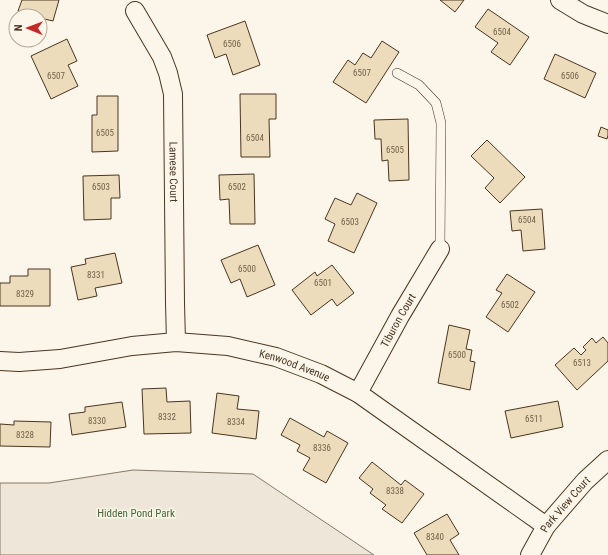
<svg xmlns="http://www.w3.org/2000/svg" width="608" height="555" font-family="'Roboto Condensed',sans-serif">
	<rect width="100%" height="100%" fill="#fbf6e9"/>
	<!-- green -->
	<path fill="#ede6d9" stroke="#887966" d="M133 470 253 474 374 555H0V483H49Z"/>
	<!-- building -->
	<path fill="#ecdcbc" stroke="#4a3520" d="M22 0H59L53 21 40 18V16H34L18 11Z
		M440 0H464L455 12Z
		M488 9 529 37 510 65 491 52 498 43 475 27Z
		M245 21 260 65 233 75 226 54 215 58 207 35Z
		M67 39 77 61 68 65 78 86 51 99 31 56Z
		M382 41 399 52 366 103 333 82 348 60 355 65 363 53 371 58Z
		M555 54 596 73 585 98 544 79Z
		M240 94H276V119H269L270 157H241Z
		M97 96H118V151L92 152V115H97Z
		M408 119 409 180 389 181 388 160 382 161 381 139H375L374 120Z
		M601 127 608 130V135L607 139 598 136Z
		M487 140 525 177 500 203 485 188 494 178 471 156Z
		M254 174 255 224H230L229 199 220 200 219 175Z
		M119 175 120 198H111V219L84 220 83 176Z
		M357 193 377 203 354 253 328 241 335 224 325 219 335 198 351 205Z
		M542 209 545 249 523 251 521 230 512 231 510 211Z
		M258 245 275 285 247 297 240 279 231 283 221 260Z
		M115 253 122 283 95 288 97 296 78 300 71 267 86 264 85 259Z
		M332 265 354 293 337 306 332 299 311 315 292 290 315 272 317 276Z
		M28 269H50V306H0V283H10V276H28Z
		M507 274 535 292 508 332 486 317 502 293 496 290Z
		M449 325 470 330 466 349 472 350 470 361 475 362 470 390 438 383Z
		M603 337 608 343V361L577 390 555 365 574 348 581 355 586 350 583 347 592 338 596 343Z
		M166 388 167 402 190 401 191 433 144 434 142 389Z
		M217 393 239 396 237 409 259 411 256 439 212 433Z
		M558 401 563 427 511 438 505 411Z
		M122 402 126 427 72 435 69 414 85 412V407Z
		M290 418 324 437 327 431 348 443 326 483 303 470 310 458 297 451 300 445 281 435Z
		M14 421 51 422 50 447 0 446V424L14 425Z
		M372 462 401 485 405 480 424 494 402 523 382 509 386 505 370 493 373 489 359 478Z
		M447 514 459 534 450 540 459 555H427L414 533Z"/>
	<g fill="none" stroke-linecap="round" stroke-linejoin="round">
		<defs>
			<path id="lane" d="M397 73 419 85 436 103 441 123 440 249"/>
			<g id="street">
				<path d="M560 0 583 14 608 24"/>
				<path id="s1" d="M135 11 162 57 168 73 173 94 175 303 176 342"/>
				<path id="s2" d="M0 361 19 362 60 359 132 346 176 342 228 346 276 357 321 374 358 393 546 526"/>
				<path id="s3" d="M358 393 400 316 440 249"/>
				<path id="s4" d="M530 555 546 526 585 481 608 460"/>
			</g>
		</defs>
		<!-- lane casing -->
		<use href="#lane" stroke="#4a3520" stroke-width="10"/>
		<!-- street casing -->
		<use href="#street" stroke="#4a3520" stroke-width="20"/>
		<!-- lane -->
		<use href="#lane" stroke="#fbf6e9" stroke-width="9"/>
		<!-- street -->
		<use href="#street" stroke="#fbf6e9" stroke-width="18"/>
	</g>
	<g text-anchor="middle" stroke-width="3" stroke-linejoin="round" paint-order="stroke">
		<!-- number labels -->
		<g font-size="9" fill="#725f47">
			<text x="502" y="35">6504</text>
			<text x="232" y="47">6506</text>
			<text x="362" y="76">6507</text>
			<text x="56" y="79">6507</text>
			<text x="570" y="79">6506</text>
			<text x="105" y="136">6505</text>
			<text x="255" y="141">6504</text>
			<text x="395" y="153">6505</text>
			<text x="101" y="190">6503</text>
			<text x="237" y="190">6502</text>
			<text x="527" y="223">6504</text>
			<text x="350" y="225">6503</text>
			<text x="247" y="272">6500</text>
			<text x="96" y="278">8331</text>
			<text x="323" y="286">6501</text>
			<text x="25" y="297">8329</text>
			<text x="510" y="308">6502</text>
			<text x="457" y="358">6500</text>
			<text x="582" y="366">6513</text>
			<text x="167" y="420">8332</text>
			<text x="534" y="422">6511</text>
			<text x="97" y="424">8330</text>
			<text x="236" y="425">8334</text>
			<text x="25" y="438">8328</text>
			<text x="322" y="451">8336</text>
			<text x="395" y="494">8338</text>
			<text x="435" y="540">8340</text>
		</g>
		<!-- street labels -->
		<g font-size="11" fill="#4a3520" stroke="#fbf6e9">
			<text dy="4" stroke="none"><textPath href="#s1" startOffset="170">Lamese Court</textPath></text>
			<text dy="4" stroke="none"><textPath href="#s3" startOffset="83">Tiburon Court</textPath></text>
			<text dy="4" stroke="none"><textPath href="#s2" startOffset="299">Kenwood Avenue</textPath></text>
			<text dy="4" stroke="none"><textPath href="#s4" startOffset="62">Park View Court</textPath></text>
		</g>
		<!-- park labels -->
		<g font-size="11" fill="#436837" stroke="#fbf6e9">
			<text x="136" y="517">Hidden Pond Park</text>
		</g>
	</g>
	<!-- north arrow -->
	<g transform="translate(28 28) rotate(271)"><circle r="19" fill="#fbf6e9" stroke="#b4a999"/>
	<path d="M0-3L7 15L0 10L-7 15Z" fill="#c62828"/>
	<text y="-6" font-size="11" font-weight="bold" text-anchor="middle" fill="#4a3520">N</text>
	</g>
</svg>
